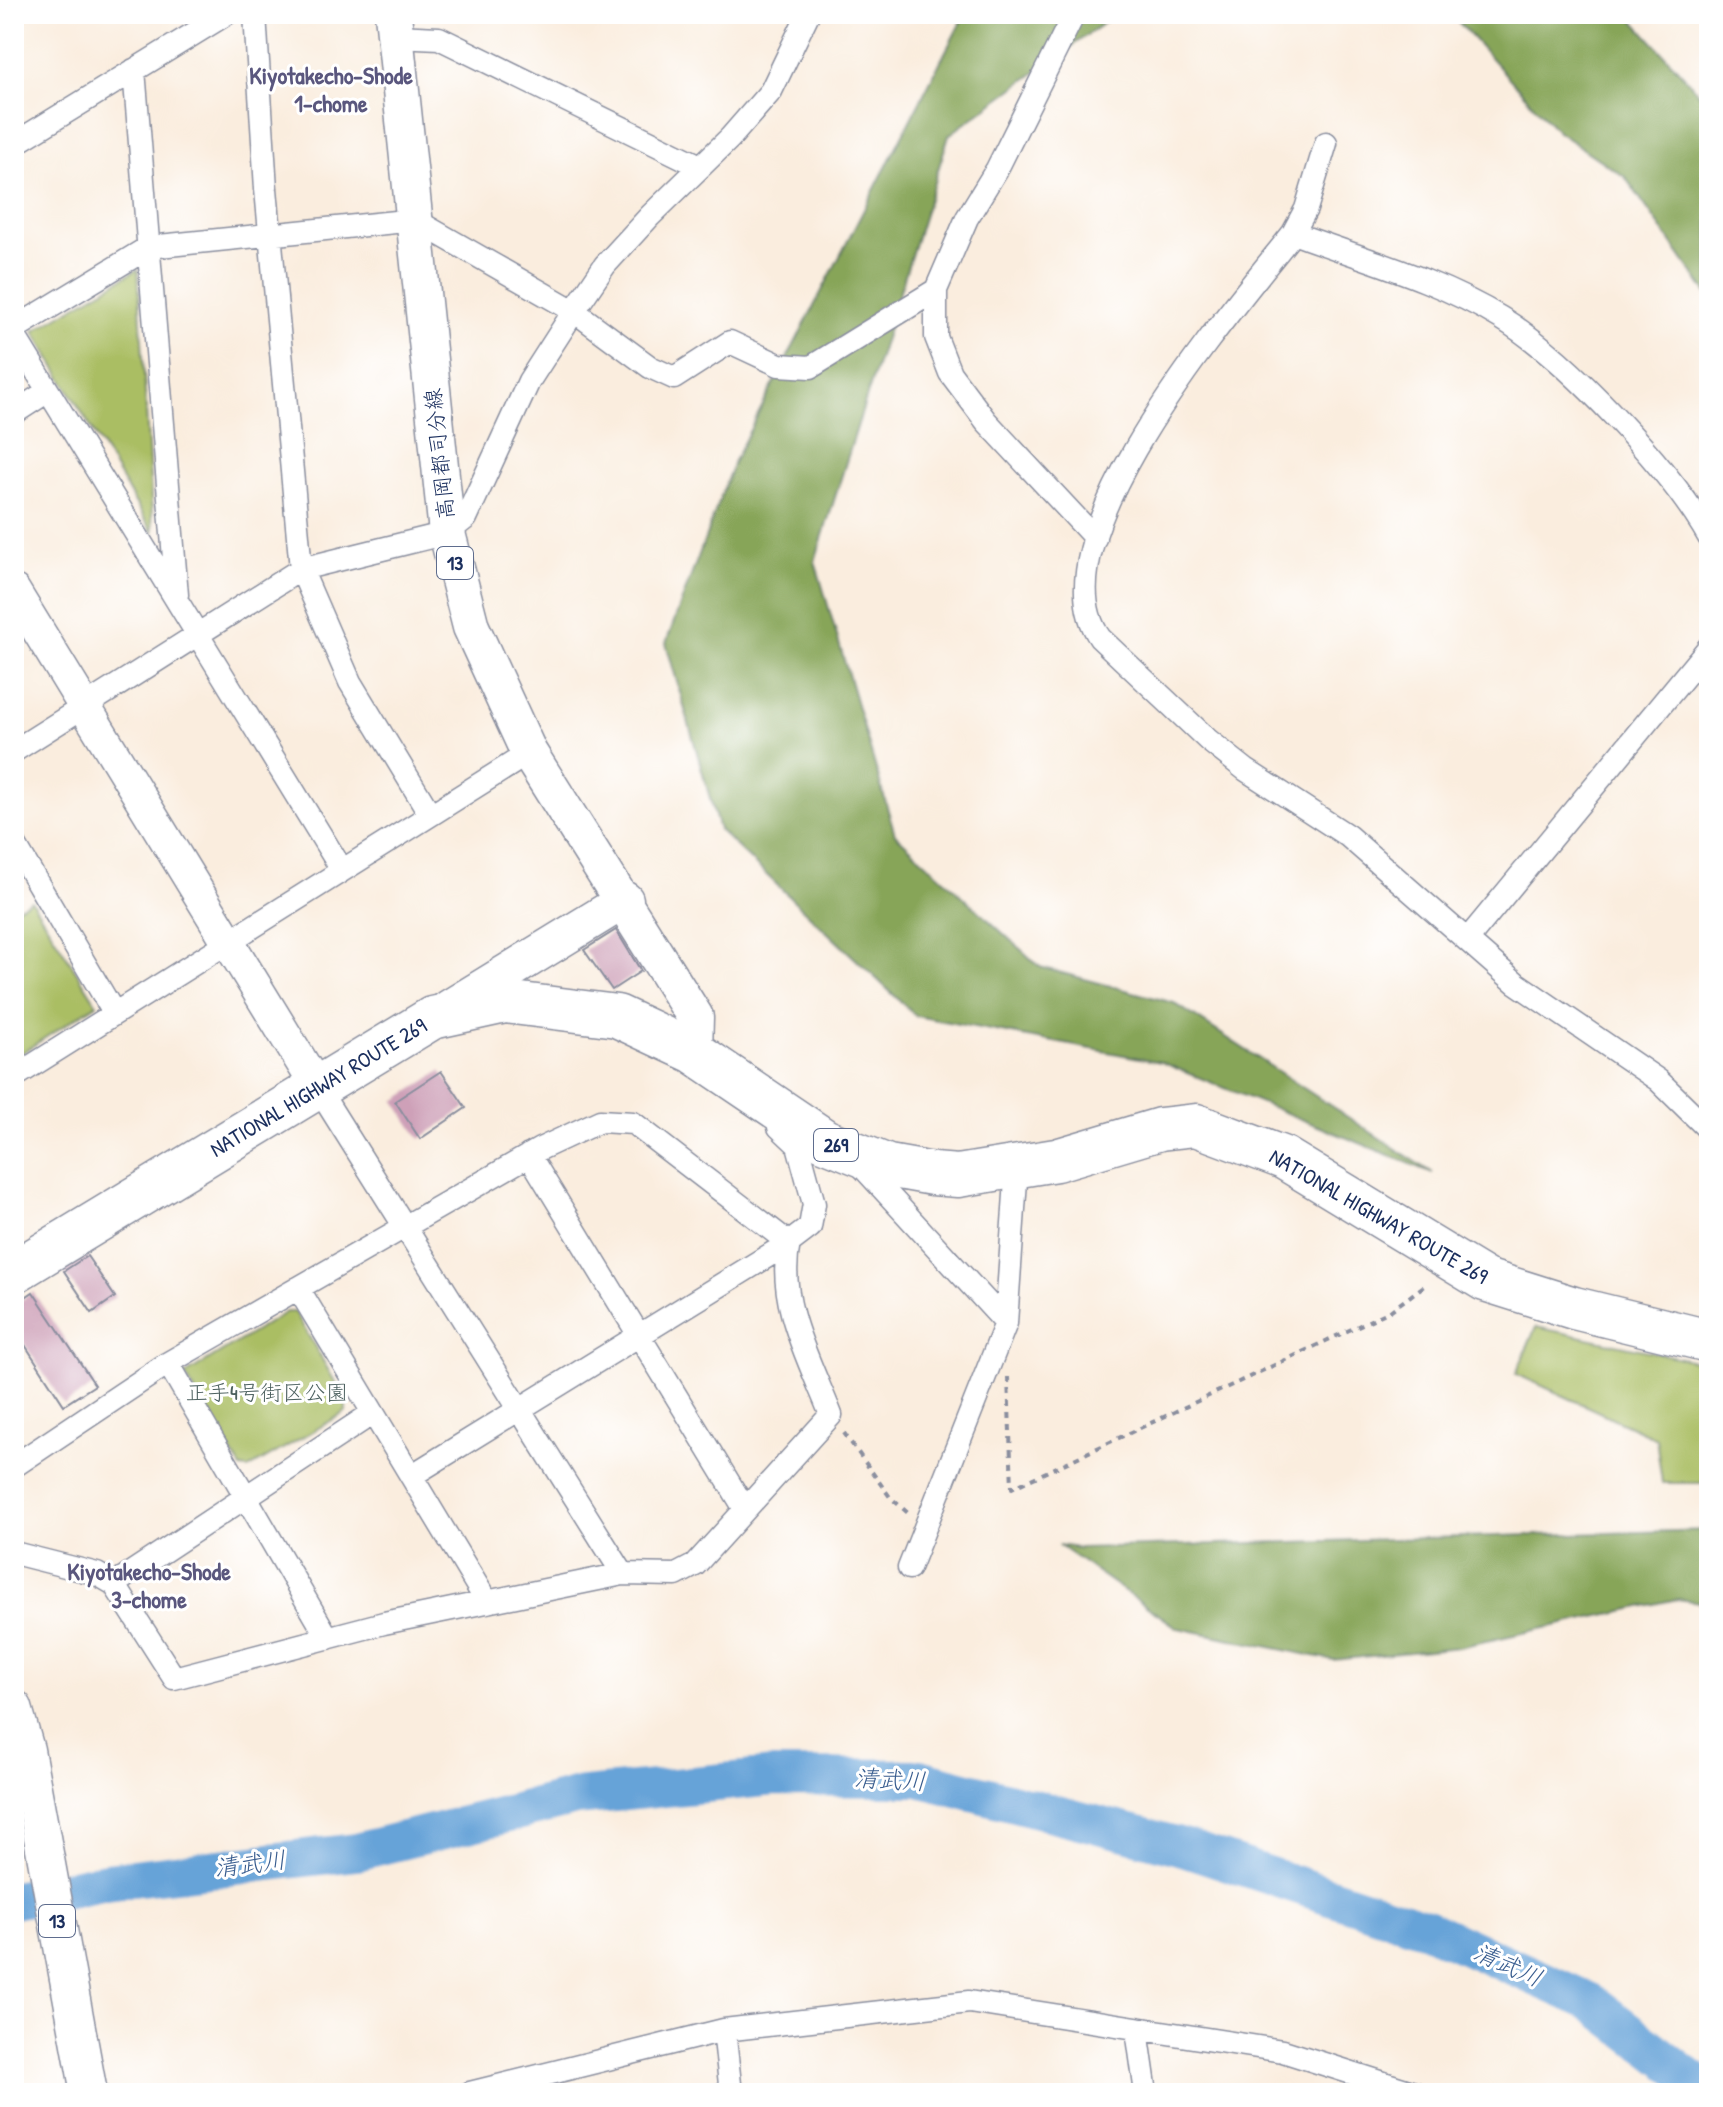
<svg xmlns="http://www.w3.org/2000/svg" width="1723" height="2107" font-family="'Patrick Hand','Klee One',sans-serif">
	<rect width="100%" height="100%" fill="#fff"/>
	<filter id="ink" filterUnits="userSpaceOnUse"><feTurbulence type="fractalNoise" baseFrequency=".0125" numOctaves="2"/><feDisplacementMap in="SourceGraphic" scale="16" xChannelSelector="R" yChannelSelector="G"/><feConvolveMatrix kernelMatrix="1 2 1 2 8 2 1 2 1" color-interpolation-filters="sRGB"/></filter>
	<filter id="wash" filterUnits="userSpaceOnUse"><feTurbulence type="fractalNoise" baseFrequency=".006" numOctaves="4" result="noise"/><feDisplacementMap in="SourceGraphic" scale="32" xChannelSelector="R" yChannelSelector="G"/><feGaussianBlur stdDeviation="1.8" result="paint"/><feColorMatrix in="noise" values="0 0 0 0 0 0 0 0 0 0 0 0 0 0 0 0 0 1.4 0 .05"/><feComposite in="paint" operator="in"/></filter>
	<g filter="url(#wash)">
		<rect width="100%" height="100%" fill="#faedde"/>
		<!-- green -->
		<path fill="#aabe63" stroke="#627660" stroke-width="2" d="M138 269 153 533 34 331Z
			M31 900 97 1004 14 1058V910Z
			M286 1312H295L346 1401V1412L248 1469 241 1468 185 1375Z
			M1536 1327 1709 1364V1483H1662L1656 1438 1516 1374Z"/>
		<!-- forest -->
		<path fill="#87a559" stroke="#516a5c" stroke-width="2" d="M965 14H1116L949 135 815 561 895 834 1040 967 1174 1003 1433 1173 1161 1062 916 1016 719 830 666 643 734 461Z
			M1451 14H1628L1709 104V296L1625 177 1558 132Z
			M1709 1530V1603L1677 1599 1459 1647 1333 1660 1178 1628 1058 1545 1078 1548Z"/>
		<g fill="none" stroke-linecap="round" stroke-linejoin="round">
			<!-- river -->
			<path stroke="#66a3d8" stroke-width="38" d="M14 1900 106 1881 356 1852 575 1797 774 1777 919 1778 1183 1847 1426 1928 1591 2002 1709 2092"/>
		</g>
		<g id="blocks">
			<!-- building -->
			<path fill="#cea0b8" d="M616 930 641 971 612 990 584 950Z
				M441 1071 466 1108 420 1139 395 1101Z
				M87 1256 115 1297 92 1313 64 1271Z
				M33 1292 95 1385 64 1405 14 1328V1305Z"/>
		</g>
	</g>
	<g filter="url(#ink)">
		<use href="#blocks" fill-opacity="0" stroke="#8a8e9e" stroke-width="2"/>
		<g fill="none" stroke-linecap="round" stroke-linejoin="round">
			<defs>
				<path id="street" d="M255 14 266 189 301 569 350 682 430 814
					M1074 14 997 169 967 218 936 290V337L950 373 986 421 1095 538
					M396 36 439 38 700 166
					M134 70 177 595
					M1326 143 1306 209 1293 233C1233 309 1031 541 1100 638L1208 740 1246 770 1348 836 1516 983 1658 1080 1709 1130
					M14 144 226 14
					M1293 233C1363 259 1437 279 1501 318 1567 358 1671 470 1709 537
					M14 329 149 247 415 220 574 311 650 367 674 378 730 342 779 365 811 367 936 290
					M14 335 342 870
					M14 413 48 391
					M14 751 301 569 447 533 466 518 529 381 574 311 605 265 650 216 730 138 771 91 808 14
					M14 843 114 1013
					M1468 939 1709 647
					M14 1077 529 753
					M317 1087 623 1574
					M529 1155 745 1509
					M860 1164 1006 1323 909 1568
					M298 1288 487 1602
					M1006 1323 1017 1166
					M168 1363 328 1638
					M14 1466 168 1363 540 1149 600 1121 633 1123 789 1243
					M411 1476 789 1243 810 1227 814 1204 798 1145 779 1127
					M14 1553 97 1574 114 1584 174 1678 384 1623 623 1574 676 1575 695 1565 831 1415C810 1361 776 1302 789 1243
					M114 1584 373 1413
					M724 2030 731 2093
					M1137 2030 1146 2093
					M470 2093 724 2030 969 2002 1283 2051 1415 2093"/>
				<path id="secondary" d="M14 591 317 1087"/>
				<path id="primary" d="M393 14 447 533 471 627 529 753 695 1017 694 1052
					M449 1008 625 900
					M14 1708 26 1750 89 2093"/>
				<path id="highway" d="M14 1272 432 1018 505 1002 617 1016 694 1052 824 1140 888 1166 933 1174 958 1176 1056 1160 1160 1129 1196 1125 1284 1158 1485 1280 1574 1308 1709 1341"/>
			</defs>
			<!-- street casing -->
			<use href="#street" stroke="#8a8e9e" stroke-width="25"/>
			<!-- secondary casing -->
			<use href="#secondary" stroke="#8a8e9e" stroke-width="35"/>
			<!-- primary casing -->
			<use href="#primary" stroke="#8a8e9e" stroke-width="39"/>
			<!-- highway casing -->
			<use href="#highway" stroke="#8a8e9e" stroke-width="45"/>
			<!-- path -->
			<path stroke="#8a8e9e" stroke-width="4" stroke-dasharray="6 6" stroke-linecap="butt" d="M1008 1377 1012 1488 1390 1311 1428 1283
				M844 1433 890 1497 908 1513"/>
			<!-- street -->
			<use href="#street" stroke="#fff" stroke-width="22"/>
			<!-- secondary -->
			<use href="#secondary" stroke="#fff" stroke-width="32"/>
			<!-- primary -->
			<use href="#primary" stroke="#fff" stroke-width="36"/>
			<!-- highway -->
			<use href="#highway" stroke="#fff" stroke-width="42"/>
		</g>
	</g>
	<g text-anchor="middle" stroke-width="6" stroke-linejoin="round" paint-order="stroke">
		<!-- shield labels -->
		<g fill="#fff" stroke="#5f6d8e" stroke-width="2">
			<rect x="437" y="547" width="36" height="32" rx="6"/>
			<rect x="814" y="1129" width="44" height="32" rx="6"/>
			<rect x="39" y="1905" width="36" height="32" rx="6"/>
		</g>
		<g font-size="20" font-weight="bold" fill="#1b2f5e">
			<text x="455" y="570">13</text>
			<text x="836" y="1152">269</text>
			<text x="57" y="1928">13</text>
		</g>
		<!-- street labels -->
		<g font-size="22" fill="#1b2f5e" stroke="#fff">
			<text transform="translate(439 454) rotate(-96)" y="8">高岡都司分線</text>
			<text transform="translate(318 1087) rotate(-31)" y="8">NATIONAL HIGHWAY ROUTE 269</text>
			<text transform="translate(1379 1216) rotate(30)" y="8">NATIONAL HIGHWAY ROUTE 269</text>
		</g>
		<!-- park labels -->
		<g font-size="22" fill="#4d6160" stroke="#fff">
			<text x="267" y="1400">正手4号街区公園</text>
		</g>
		<!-- neighbourhood labels -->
		<g font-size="24" font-weight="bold" fill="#5a577e" stroke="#fff">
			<text x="331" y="84">Kiyotakecho-Shode<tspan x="331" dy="28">1-chome</tspan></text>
			<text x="149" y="1580">Kiyotakecho-Shode<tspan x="149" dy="28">3-chome</tspan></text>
		</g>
		<!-- water labels -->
		<g font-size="24" font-style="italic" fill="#395d8f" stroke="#fff">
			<text transform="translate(890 1780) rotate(3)" y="8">清武川</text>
			<text transform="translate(250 1864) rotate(-7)" y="8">清武川</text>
			<text transform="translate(1508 1965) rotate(24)" y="8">清武川</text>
		</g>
	</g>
	<!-- margin -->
	<rect width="1723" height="2107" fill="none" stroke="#fff" stroke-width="48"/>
</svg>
